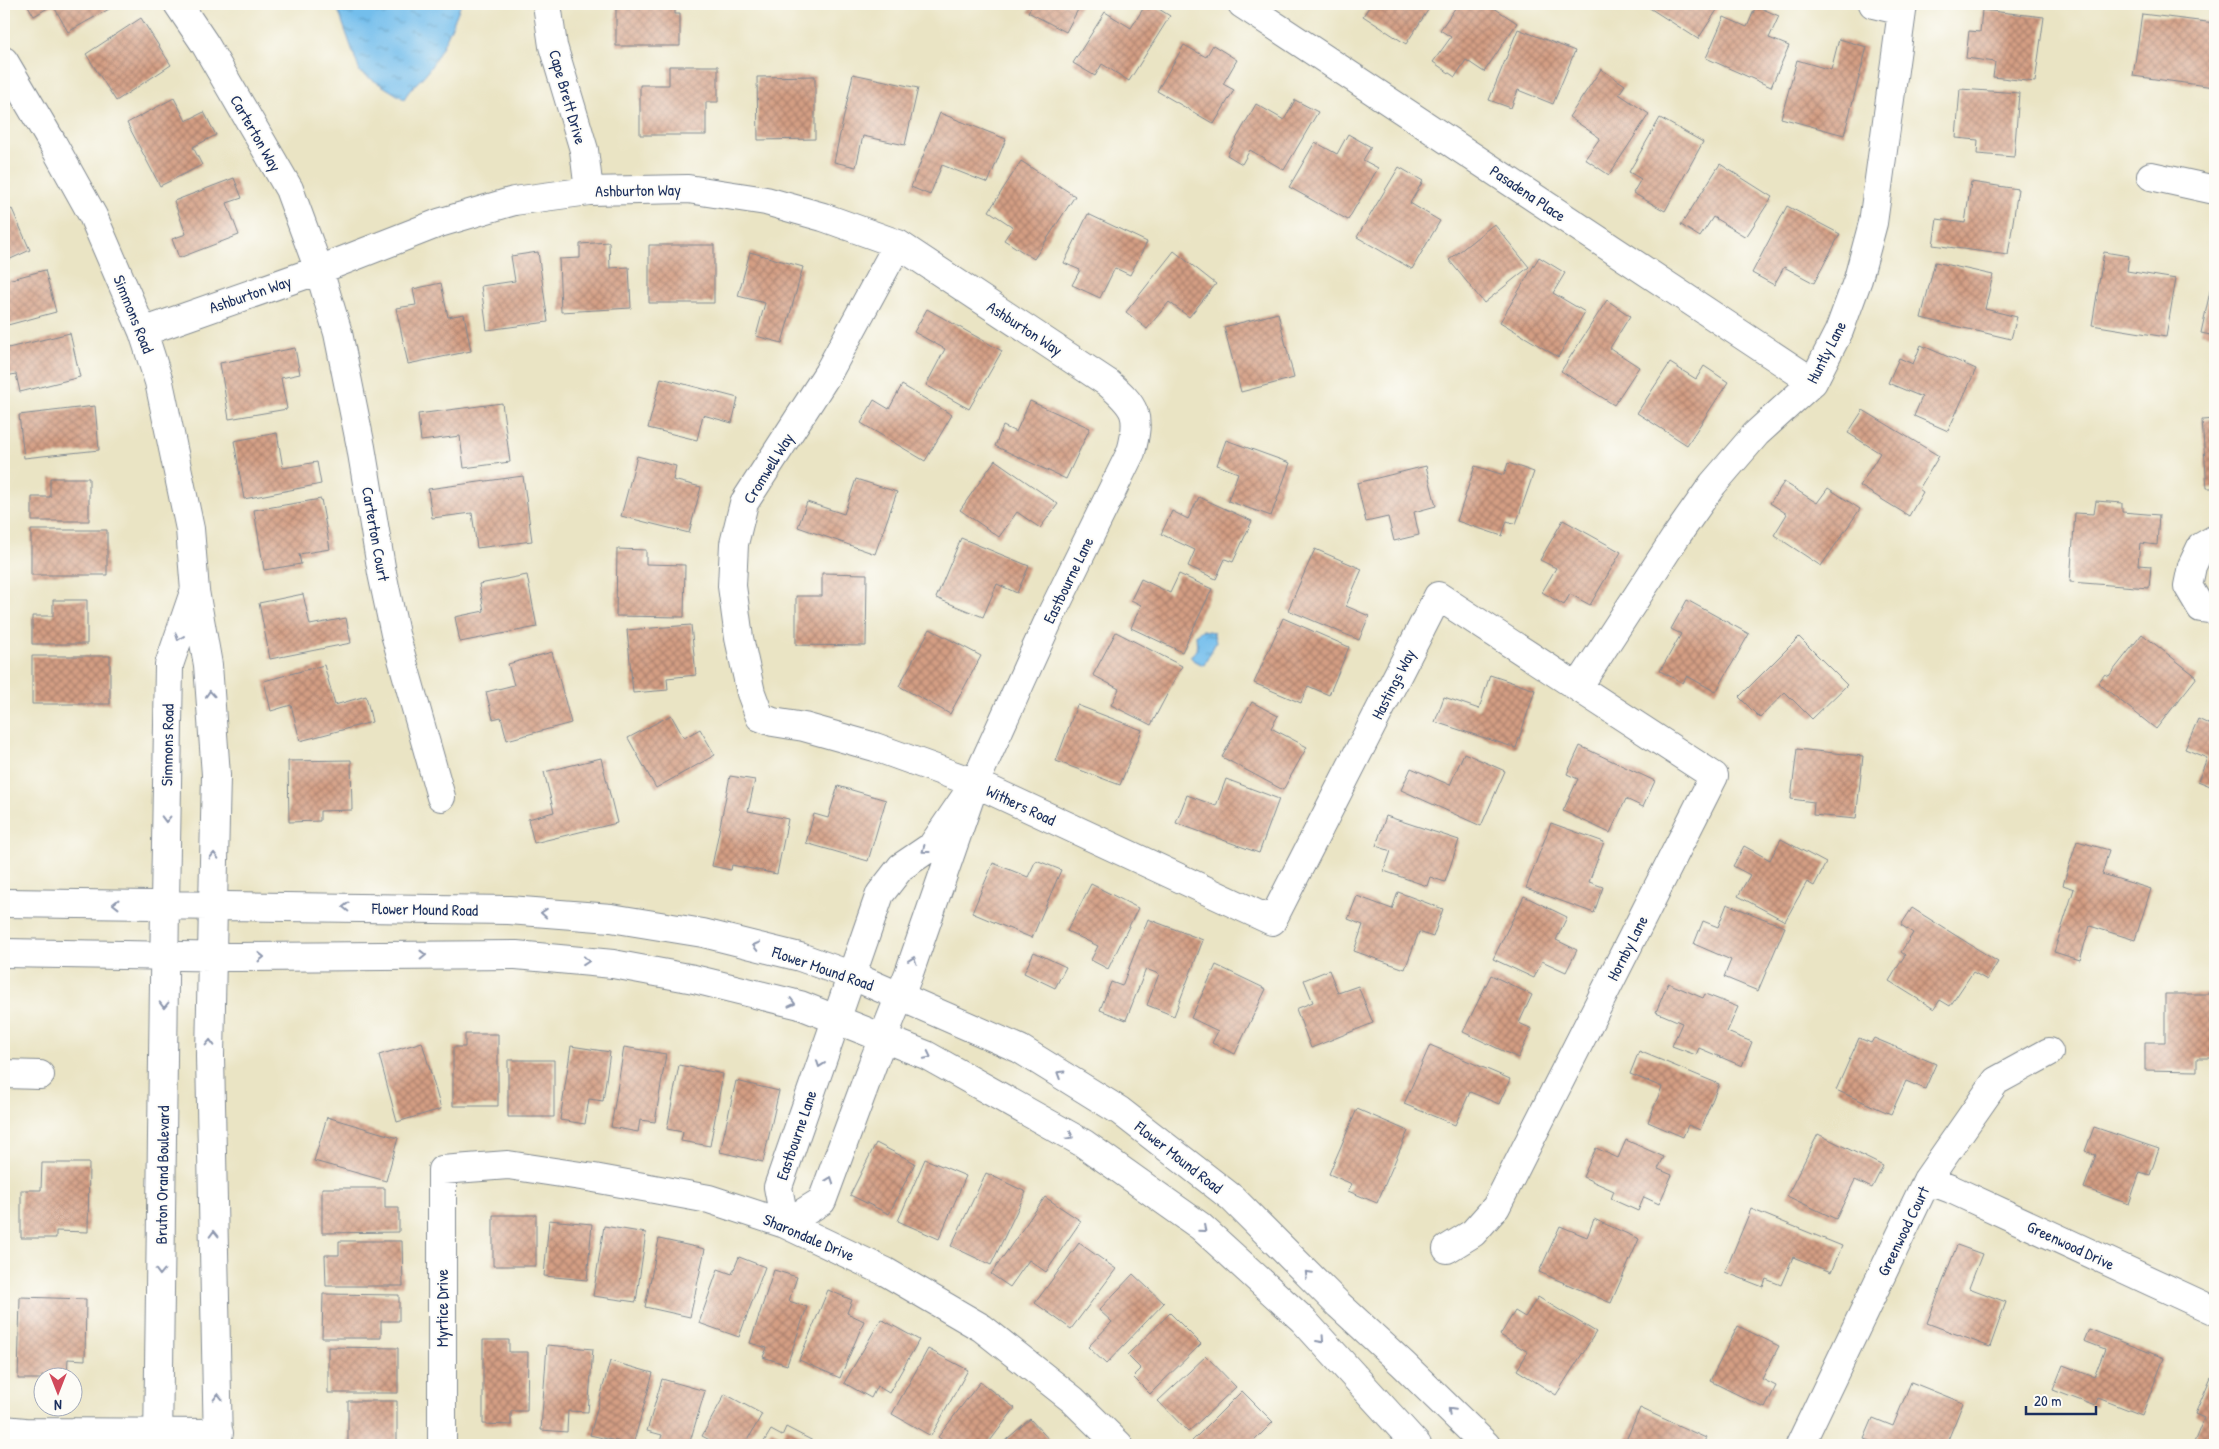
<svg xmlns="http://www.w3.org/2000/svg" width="2219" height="1449" font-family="'Patrick Hand',sans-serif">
	<defs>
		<pattern id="water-ripples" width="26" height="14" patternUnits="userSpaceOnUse" patternTransform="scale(1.25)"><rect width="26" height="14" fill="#73beec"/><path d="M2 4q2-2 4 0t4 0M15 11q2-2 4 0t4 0" fill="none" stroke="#5e9bc2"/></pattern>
		<pattern id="building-cross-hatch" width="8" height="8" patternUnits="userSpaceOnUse" patternTransform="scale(1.25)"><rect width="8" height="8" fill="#d49e83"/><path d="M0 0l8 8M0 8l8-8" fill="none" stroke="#ab816e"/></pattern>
	</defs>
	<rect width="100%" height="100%" fill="#fdfcf7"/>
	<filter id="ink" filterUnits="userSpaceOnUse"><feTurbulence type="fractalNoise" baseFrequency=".02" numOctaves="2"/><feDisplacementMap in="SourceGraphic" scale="10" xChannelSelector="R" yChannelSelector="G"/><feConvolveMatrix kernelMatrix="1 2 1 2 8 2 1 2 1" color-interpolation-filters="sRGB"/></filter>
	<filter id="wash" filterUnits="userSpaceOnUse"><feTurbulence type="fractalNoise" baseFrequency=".0096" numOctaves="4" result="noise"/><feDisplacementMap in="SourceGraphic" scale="20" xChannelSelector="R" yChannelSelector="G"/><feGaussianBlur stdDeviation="1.12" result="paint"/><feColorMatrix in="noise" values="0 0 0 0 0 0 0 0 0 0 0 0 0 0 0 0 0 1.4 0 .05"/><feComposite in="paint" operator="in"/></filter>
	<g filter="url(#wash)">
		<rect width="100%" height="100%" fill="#eae4c4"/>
		<!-- water -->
		<path fill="url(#water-ripples)" stroke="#4776a5" d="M336 4H461C452 26 442 52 427 72 419 82 410 88 404 99L360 72Z
			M1202 630 1213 632 1216 642 1204 665 1194 661 1190 656 1197 650 1196 634Z"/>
		<g id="blocks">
			<!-- building -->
			<path fill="url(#building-cross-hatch)" d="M27 4H118L68 32 53 5 34 16Z
				M616 4H675V14H680V46H616Z
				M1033 4H1081L1066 32 1028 12Z
				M1146 4H1151L1170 16 1129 81 1102 64 1095 76 1073 63 1105 12 1131 28Z
				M1371 4H1432L1406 44 1363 16Z
				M1458 4H1488L1517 23 1484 72 1466 60 1455 77 1433 62 1451 37 1440 30Z
				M1650 4H1721L1698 39 1648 7Z
				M1756 6 1779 16 1769 38 1789 46 1771 87 1706 58 1724 17 1747 27Z
				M1982 10 2044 17 2035 82 1993 77 1995 62 1966 58 1969 31 1980 32Z
				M2142 14 2215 23 2214 87 2133 76Z
				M141 18 171 65 116 101 86 54Z
				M1518 29 1575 51 1553 104 1518 90 1511 108 1489 100Z
				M1839 39 1867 47 1844 135 1781 118 1797 60 1831 70Z
				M1184 45 1206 57 1213 45 1237 60 1223 84 1234 90 1214 124 1157 91Z
				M669 66H718V102H706V135H640V85H669Z
				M1601 69 1625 85 1619 94 1649 114 1609 175 1585 159 1600 138 1569 117Z
				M853 74 918 88 905 145 863 136 856 167 834 162Z
				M815 76V139L758 140 757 77Z
				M1960 89 2019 93 2014 157 1977 154 1978 140 1956 138Z
				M174 98 186 121 204 112 216 135 193 147 202 165 160 186 127 123Z
				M1295 100 1318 112 1284 170 1250 150 1242 164 1227 155 1256 104 1284 120Z
				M940 113 1006 139 988 183 942 165 930 195 911 187Z
				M1660 118 1703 142 1665 211 1633 193 1641 179 1629 172Z
				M1348 134 1371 147 1363 160 1378 168 1348 220 1289 187 1315 142 1337 154Z
				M1021 161 1075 196 1034 259 1004 240 1013 227 989 211Z
				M1720 164 1772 197 1746 237 1713 217 1700 237 1681 225Z
				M1399 167 1423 181 1410 203 1440 221 1412 269 1357 237Z
				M234 178 242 198 227 203 239 235 179 258 172 239 186 234 174 201Z
				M1971 182 2018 189 2008 255 1933 245 1937 219 1965 223Z
				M1787 206 1840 234 1814 283 1784 267 1774 285 1752 273Z
				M12 209 30 250 4 262V213Z
				M1088 214 1147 242 1130 275 1115 268 1100 298 1072 285 1080 270 1064 263Z
				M1494 224 1529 267 1484 303 1449 260Z
				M609 242 610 268 629 267 631 308 561 312 559 259 580 258V244Z
				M649 245H714V303H649Z
				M1174 251 1216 284 1189 317 1169 302 1147 329 1126 312Z
				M538 252 548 322 487 330 481 286 515 281 511 256Z
				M750 252 803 267 782 343 756 336 765 303 738 296Z
				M2104 252 2129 256 2127 271 2176 279 2166 337 2092 325Z
				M1539 257 1565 273 1553 293 1585 312 1558 357 1500 322Z
				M1935 262 1993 275 1985 309 2017 317 2011 339 1921 318Z
				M45 270 56 312 4 326V281Z
				M2214 273H2215V336L2201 333Z
				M441 283 448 317 464 314 471 351 408 364 396 308 416 305 413 289Z
				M1607 300 1630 316 1610 348 1639 367 1614 405 1561 371Z
				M927 309 1002 351 969 409 926 385 945 349 914 332Z
				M1278 313 1294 378 1241 392 1224 327Z
				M70 333 80 377 20 392 16 374 6 376 4 366V349Z
				M1921 345 1976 369 1948 431 1914 416 1922 397 1888 383 1899 358 1913 364Z
				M295 348 300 374 281 378 287 409 229 419 220 363Z
				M1670 363 1696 379 1704 366 1728 382 1687 445 1637 413Z
				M661 378 738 398 732 423 703 415 697 440 648 428Z
				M902 385 952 415 925 461 861 423 874 400 889 409Z
				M1030 401 1090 428 1066 479 995 446 1003 426 1016 432Z
				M502 403 510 462 464 468 460 436 421 441 418 414Z
				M95 406 99 450 24 458 19 415Z
				M1863 410 1939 456 1919 489 1923 492 1909 516 1860 486 1880 453 1848 433Z
				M2215 419V488H2207L2202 420Z
				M277 433 283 468 317 462 321 484 244 499 234 441Z
				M1226 440 1290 463 1271 516 1228 501 1238 473 1217 465Z
				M637 456 676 466 673 480 701 487 689 533 621 516Z
				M995 460 1058 504 1040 528 1017 512 999 537 960 510Z
				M1508 463 1534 472 1516 524 1507 521 1502 536 1457 521 1475 466 1504 475Z
				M1426 466 1436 506 1414 512 1419 535 1394 541 1388 517 1366 522 1357 483Z
				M523 476 532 541 477 548 472 513 432 518 428 489Z
				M50 478H89V521H32V497H50Z
				M856 479 897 492 875 554 798 527 807 502 844 514Z
				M1784 482 1817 503 1828 488 1860 509 1821 566 1774 535 1787 514 1770 503Z
				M1199 497 1252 521 1233 562 1225 559 1216 579 1188 566 1195 550 1161 534 1172 511 1188 519Z
				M321 499 330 549 299 554 301 564 264 570 254 510Z
				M2096 501 2122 503V512L2159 515 2157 545 2140 543 2138 565 2151 566 2149 588 2070 582 2075 513 2094 514Z
				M1563 520 1621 552 1590 605 1570 594 1564 605 1542 592 1556 568 1540 560Z
				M31 530H107V575H31Z
				M961 538 1029 566 1017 593 997 584 983 617 936 598Z
				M617 549 646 550V564L685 565 684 617 616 616Z
				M1315 549 1362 569 1346 606 1369 616 1359 640 1288 610Z
				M822 573 867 574 866 646 796 645V596H822Z
				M1179 574 1212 589 1182 652 1131 628 1141 605 1131 600 1141 579 1170 593Z
				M527 575 537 627 460 642 455 617 484 611 479 584Z
				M303 594 310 625 346 618 351 643 270 659 259 603Z
				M53 600H87V644H32V616H53Z
				M1687 600 1749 634 1716 692 1687 676 1683 683 1660 671 1681 634 1671 629Z
				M1283 618 1349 647 1329 695 1308 686 1301 703 1254 683Z
				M691 625 696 675 667 678 668 690 633 693 627 630Z
				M930 629 981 656 950 714 899 686Z
				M1116 632 1182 666 1151 725 1111 705 1119 689 1093 675Z
				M2142 634 2197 677 2156 729 2098 683 2105 674 2109 676Z
				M1799 637 1847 685 1812 719 1785 692 1760 718 1739 697Z
				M552 652 571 723 507 740 501 717 493 719 486 692 514 685 508 664Z
				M32 656H110V704H32Z
				M324 665 335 705 366 696 372 722 300 741 291 705 271 711 264 681Z
				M1490 675 1535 690 1516 748 1435 722 1444 697 1479 709Z
				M1252 702 1278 716 1271 728 1307 747 1283 790 1222 757Z
				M1077 705 1142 730 1120 785 1056 761Z
				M671 715 684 738 700 729 715 755 656 788 628 738Z
				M2198 719 2215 727V788L2198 781 2207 758 2185 749Z
				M1580 746 1655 781 1643 807 1626 799 1610 833 1563 811 1578 779 1567 774Z
				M1797 749 1863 756 1856 819 1813 815 1814 802 1791 799Z
				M1464 753 1505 771 1481 826 1401 790 1411 768 1450 785Z
				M601 758 617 823 534 843 528 819 554 812 544 772Z
				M351 760 352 810 320 811V821L289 822 288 761Z
				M730 776 755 780 748 811 788 819 777 874 732 865 731 870 712 866Z
				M1226 779 1279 799 1259 853 1176 823 1187 795 1216 806Z
				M838 786 886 800 868 861 806 843 814 814 828 818Z
				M1386 816 1459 840 1445 882 1430 877 1427 886 1384 871 1391 851 1376 846Z
				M1551 823 1604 842 1589 882 1603 887 1594 913 1526 888Z
				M1781 839 1826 863 1814 886 1807 882 1785 921 1738 896 1750 875 1733 866 1744 846 1770 860Z
				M2077 841 2109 850 2102 874 2151 889 2135 940 2090 926 2080 960 2054 952 2074 889 2063 885Z
				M1036 860 1061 870 1032 938 972 913 993 863 1028 877Z
				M1091 884 1138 908 1108 969 1091 960 1098 946 1067 931Z
				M1398 892 1443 909 1433 937 1419 932 1405 969 1354 951 1363 925 1348 919 1357 896 1392 909Z
				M1524 896 1567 917 1556 940 1577 950 1566 972 1542 961 1534 978 1493 959Z
				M1727 904 1785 927 1758 991 1724 977 1731 960 1694 944 1703 921 1718 927Z
				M1912 908 1998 962 1987 980 1973 972 1950 1006 1940 1000 1934 1009 1889 981 1905 955 1901 952 1913 933 1901 925Z
				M1148 919 1203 940 1174 1016 1147 1005 1159 974 1146 969 1126 1020 1100 1010 1111 982 1122 986Z
				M1034 952 1066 967 1055 988 1024 973Z
				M1216 965 1266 989 1235 1054 1212 1043 1218 1031 1191 1018Z
				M1329 970 1338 993 1358 986 1373 1023 1311 1048 1296 1009 1313 1002 1304 980Z
				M1491 975 1532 995 1519 1023 1532 1029 1518 1058 1463 1032Z
				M1668 983 1703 998 1705 994 1738 1007 1727 1032 1752 1042 1742 1066 1699 1048 1696 1055 1672 1046 1682 1023 1656 1012Z
				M2165 994H2215V1058H2197V1071L2145 1070V1042H2165Z
				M465 1034H498V1106H453V1047H465Z
				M1859 1038 1871 1043 1874 1038 1936 1064 1925 1089 1906 1081 1891 1114 1836 1090Z
				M422 1042 441 1109 397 1122 379 1055Z
				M1430 1045 1510 1079 1499 1104 1470 1092 1455 1125 1404 1104Z
				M571 1046 610 1052 603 1101 589 1099 585 1124 560 1120Z
				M624 1047 666 1054 655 1122 640 1120 638 1132 611 1127Z
				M1639 1051 1719 1084 1700 1130 1688 1125 1683 1137 1648 1122 1662 1087 1630 1074Z
				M508 1060H554V1117H508Z
				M679 1065 723 1074 710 1146 681 1141 683 1132 667 1129Z
				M736 1081 779 1091 763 1162 720 1152Z
				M1357 1109 1408 1131 1377 1203 1348 1191 1352 1184 1329 1174Z
				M327 1117 398 1138 386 1181 314 1161Z
				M2094 1127 2159 1149 2150 1175 2140 1172 2129 1204 2084 1188 2096 1155 2085 1151Z
				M1818 1134 1883 1166 1872 1188 1855 1180 1836 1219 1787 1196Z
				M1626 1140 1664 1157 1658 1169 1672 1175 1659 1204 1644 1197 1638 1211 1611 1199 1614 1191 1583 1177 1596 1148 1618 1158Z
				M876 1143 915 1163 889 1214 850 1195Z
				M925 1159 966 1176 939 1239 898 1221Z
				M42 1163H89L88 1232 56 1231V1238H21V1190H41Z
				M986 1173 1026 1192 991 1265 951 1246Z
				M322 1188H385V1208H399V1232L322 1233Z
				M1045 1197 1081 1221 1046 1272 1029 1260 1010 1287 991 1274Z
				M1751 1209 1842 1246 1831 1272 1793 1257 1781 1285 1766 1279 1763 1287 1725 1272Z
				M493 1215H536V1266H493Z
				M1594 1219 1639 1239 1611 1303 1539 1272 1560 1226 1587 1237Z
				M549 1220 592 1224 587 1280 544 1276Z
				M604 1226 646 1233 636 1302 593 1296Z
				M659 1239 705 1249 690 1317 645 1307Z
				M339 1241H402L403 1286H326L325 1255H339Z
				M1079 1243 1116 1269 1071 1329 1035 1303Z
				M1957 1245 1982 1254 1969 1288 2006 1302 1990 1347 1927 1323Z
				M739 1257 765 1267 739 1337 699 1323 718 1269 732 1274Z
				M774 1270 797 1277 789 1301 807 1307 787 1365 763 1357 767 1348 750 1343Z
				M1133 1274 1164 1303 1106 1364 1088 1347 1112 1322 1099 1310Z
				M828 1290 852 1300 847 1313 864 1321 840 1378 799 1360Z
				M323 1294 399 1295V1321H381V1338H322Z
				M20 1297 86 1299 85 1360 68 1359 67 1376H42V1379H18Z
				M1538 1297 1596 1332 1556 1395 1517 1370 1528 1352 1500 1335 1515 1311 1525 1317Z
				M1170 1313 1201 1344 1150 1394 1133 1377 1141 1369 1127 1355Z
				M881 1319 919 1340 889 1393 877 1386 871 1398 844 1383Z
				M1738 1326 1779 1346 1762 1379 1776 1386 1765 1408 1710 1381Z
				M2089 1329 2164 1358 2142 1415 2098 1398 2095 1406 2053 1390 2063 1365 2094 1377 2105 1349 2084 1341Z
				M483 1340H509V1352H528L527 1411H511V1425L483 1424Z
				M547 1345 593 1349 588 1412 568 1411 567 1432 541 1430Z
				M328 1347 398 1348V1393H328Z
				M928 1349 968 1370 931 1436 892 1414Z
				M1206 1356 1236 1387 1188 1432 1158 1401Z
				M610 1361 653 1373 633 1445 590 1435Z
				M2211 1377 2215 1379V1445H2193L2204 1418 2195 1414Z
				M662 1379 705 1391 689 1445H659L662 1435 647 1431Z
				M980 1382 1015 1408 987 1445H949L938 1437Z
				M1911 1382 1963 1403 1946 1445H1880L1864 1439 1873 1418 1893 1426Z
				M1242 1391 1273 1422 1250 1445H1196L1192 1441Z
				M725 1394 762 1414 745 1445H719L702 1436Z
				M348 1401H397V1444H348Z
				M1640 1408 1706 1438 1702 1445H1624Z
				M1030 1419 1054 1445H1000Z
				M786 1427 815 1442 814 1445H762L771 1430 782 1436Z"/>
		</g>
	</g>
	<g filter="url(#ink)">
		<use href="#blocks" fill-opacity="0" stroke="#828a91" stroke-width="1"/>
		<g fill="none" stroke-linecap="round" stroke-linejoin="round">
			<defs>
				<path id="minor" d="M178 4 205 44 289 189 319 270 338 333 361 447 382 573 395 634 441 797
					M547 4 553 46 584 150 589 191
					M1242 4 1813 382
					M1873 4 1902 11
					M4 61 53 144 93 216 143 332 159 382 190 529 195 591 208 665 216 775 213 905
					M2151 176 2215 190
					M898 244 828 373 744 503 734 544 732 586 739 638 751 693 760 717 773 722 804 727 875 747 975 783 1272 921 1438 596 1714 776 1496 1207 1473 1233 1447 1249
					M143 332 319 270 439 223 514 201 589 191 688 189 766 201 823 217 898 244 1108 383C1136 407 1141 415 1131 452L1052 613 975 783 909 973 873 1063 822 1201 785 1224 778 1187 880 894 901 867 932 846 975 783
					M2215 539 2201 547 2192 566 2188 586 2201 608 2215 610
					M1578 687 1675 538 1713 484 1756 434 1813 382 1839 331 1858 279 1873 223 1903 4
					M165 904 169 665 194 592
					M4 1074 40 1075
					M1927 1180 1951 1189 2215 1311
					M4 1430 25 1432 219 1433
					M442 1445V1170L508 1165 594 1178 709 1199 785 1224 886 1272 982 1328 1073 1400 1119 1445
					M1800 1445 1927 1180 1996 1081 2049 1052"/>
				<path id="major" d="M4 903 509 910 611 918 703 933 800 957 853 976 1020 1049 1120 1111 1232 1198 1339 1305 1404 1365 1486 1445
					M213 905 210 1056 218 1445
					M4 953 239 957 516 955 613 964 694 979 800 1005 926 1055 1083 1143 1200 1226 1303 1320 1417 1445
					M158 1445 165 904"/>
			</defs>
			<!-- minor casing -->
			<use href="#minor" stroke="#828a91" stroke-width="30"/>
			<!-- major casing -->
			<use href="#major" stroke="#828a91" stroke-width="30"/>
			<!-- minor -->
			<use href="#minor" stroke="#fff" stroke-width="28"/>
			<!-- major -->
			<use href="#major" stroke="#fff" stroke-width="28"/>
		</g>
		<!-- one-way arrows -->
		<defs><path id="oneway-chevron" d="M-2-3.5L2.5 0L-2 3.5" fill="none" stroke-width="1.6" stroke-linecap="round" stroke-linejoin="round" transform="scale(1.25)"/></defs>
		<g stroke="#8d97ae">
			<use href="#oneway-chevron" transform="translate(179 637) rotate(110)"/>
			<use href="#oneway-chevron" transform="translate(210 694) rotate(-94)"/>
			<use href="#oneway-chevron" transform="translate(166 819) rotate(91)"/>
			<use href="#oneway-chevron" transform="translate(925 850) rotate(144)"/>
			<use href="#oneway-chevron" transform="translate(214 856) rotate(-89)"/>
			<use href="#oneway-chevron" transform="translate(116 904) rotate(180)"/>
			<use href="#oneway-chevron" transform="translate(346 907) rotate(-179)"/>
			<use href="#oneway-chevron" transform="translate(544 913) rotate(-176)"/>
			<use href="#oneway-chevron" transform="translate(756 946) rotate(-166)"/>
			<use href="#oneway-chevron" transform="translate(423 955) rotate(-1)"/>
			<use href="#oneway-chevron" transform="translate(261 957)"/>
			<use href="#oneway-chevron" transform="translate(913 960) rotate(-71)"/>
			<use href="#oneway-chevron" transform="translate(586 961) rotate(5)"/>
			<use href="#oneway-chevron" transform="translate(792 1003) rotate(14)"/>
			<use href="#oneway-chevron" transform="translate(164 1005) rotate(91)"/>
			<use href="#oneway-chevron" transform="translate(210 1043) rotate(-89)"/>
			<use href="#oneway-chevron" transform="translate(928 1056) rotate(26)"/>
			<use href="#oneway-chevron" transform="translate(820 1064) rotate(109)"/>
			<use href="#oneway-chevron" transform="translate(1060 1074) rotate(-148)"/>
			<use href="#oneway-chevron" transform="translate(1070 1136) rotate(29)"/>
			<use href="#oneway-chevron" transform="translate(830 1180) rotate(-70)"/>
			<use href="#oneway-chevron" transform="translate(1203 1229) rotate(40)"/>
			<use href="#oneway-chevron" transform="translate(214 1234) rotate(-91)"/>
			<use href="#oneway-chevron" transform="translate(160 1272) rotate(91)"/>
			<use href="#oneway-chevron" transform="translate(1308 1274) rotate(-135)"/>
			<use href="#oneway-chevron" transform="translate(1321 1340) rotate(48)"/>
			<use href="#oneway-chevron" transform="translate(218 1397) rotate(-91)"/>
			<use href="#oneway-chevron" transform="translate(1451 1411) rotate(-135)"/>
		</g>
	</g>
	<g text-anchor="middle" stroke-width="4" stroke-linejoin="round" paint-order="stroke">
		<!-- street labels -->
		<g font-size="16" fill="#1b2f5e" stroke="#fdfcf7">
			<text transform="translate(568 97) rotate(74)" y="6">Cape Brett Drive</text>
			<text transform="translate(256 133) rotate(60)" y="6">Carterton Way</text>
			<text transform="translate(638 190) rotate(-1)" y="6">Ashburton Way</text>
			<text transform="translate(1528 193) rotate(34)" y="6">Pasadena Place</text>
			<text transform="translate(250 294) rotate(-19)" y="6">Ashburton Way</text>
			<text transform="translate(134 314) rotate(68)" y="6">Simmons Road</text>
			<text transform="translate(1025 328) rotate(33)" y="6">Ashburton Way</text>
			<text transform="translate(1826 352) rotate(-63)" y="6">Huntly Lane</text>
			<text transform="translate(768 468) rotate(-58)" y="6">Cromwell Way</text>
			<text transform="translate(376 534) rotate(80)" y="6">Carterton Court</text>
			<text transform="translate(1068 580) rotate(-64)" y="6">Eastbourne Lane</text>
			<text transform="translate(1393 684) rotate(-63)" y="6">Hastings Way</text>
			<text transform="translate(167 745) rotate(-89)" y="6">Simmons Road</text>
			<text transform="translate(1021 805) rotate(25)" y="6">Withers Road</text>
			<text transform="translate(425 909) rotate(1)" y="6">Flower Mound Road</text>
			<text transform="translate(1627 948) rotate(-63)" y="6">Hornby Lane</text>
			<text transform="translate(823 968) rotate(19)" y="6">Flower Mound Road</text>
			<text transform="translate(796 1135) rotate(-71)" y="6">Eastbourne Lane</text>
			<text transform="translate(1179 1157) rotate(38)" y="6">Flower Mound Road</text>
			<text transform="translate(162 1175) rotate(-89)" y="6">Bruton Orand Boulevard</text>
			<text transform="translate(1903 1231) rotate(-64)" y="6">Greenwood Court</text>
			<text transform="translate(809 1237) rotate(23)" y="6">Sharondale Drive</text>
			<text transform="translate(2071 1245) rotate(25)" y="6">Greenwood Drive</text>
			<text transform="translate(442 1308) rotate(-90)" y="6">Myrtice Drive</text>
		</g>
	</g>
	<!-- margin -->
	<rect width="2219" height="1449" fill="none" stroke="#fdfcf7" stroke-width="20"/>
	<!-- north arrow -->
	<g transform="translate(58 1392) rotate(180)"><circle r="24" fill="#fdfcf7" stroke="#a3aaba"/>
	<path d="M0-4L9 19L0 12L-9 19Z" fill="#d1495b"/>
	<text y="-8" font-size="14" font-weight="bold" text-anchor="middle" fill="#1b2f5e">N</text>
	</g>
	<!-- scale -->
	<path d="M2026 1406v8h70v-8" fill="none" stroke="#1b2f5e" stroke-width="2.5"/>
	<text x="2034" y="1406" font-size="15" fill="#1b2f5e" stroke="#fdfcf7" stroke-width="4" paint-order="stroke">20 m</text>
</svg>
